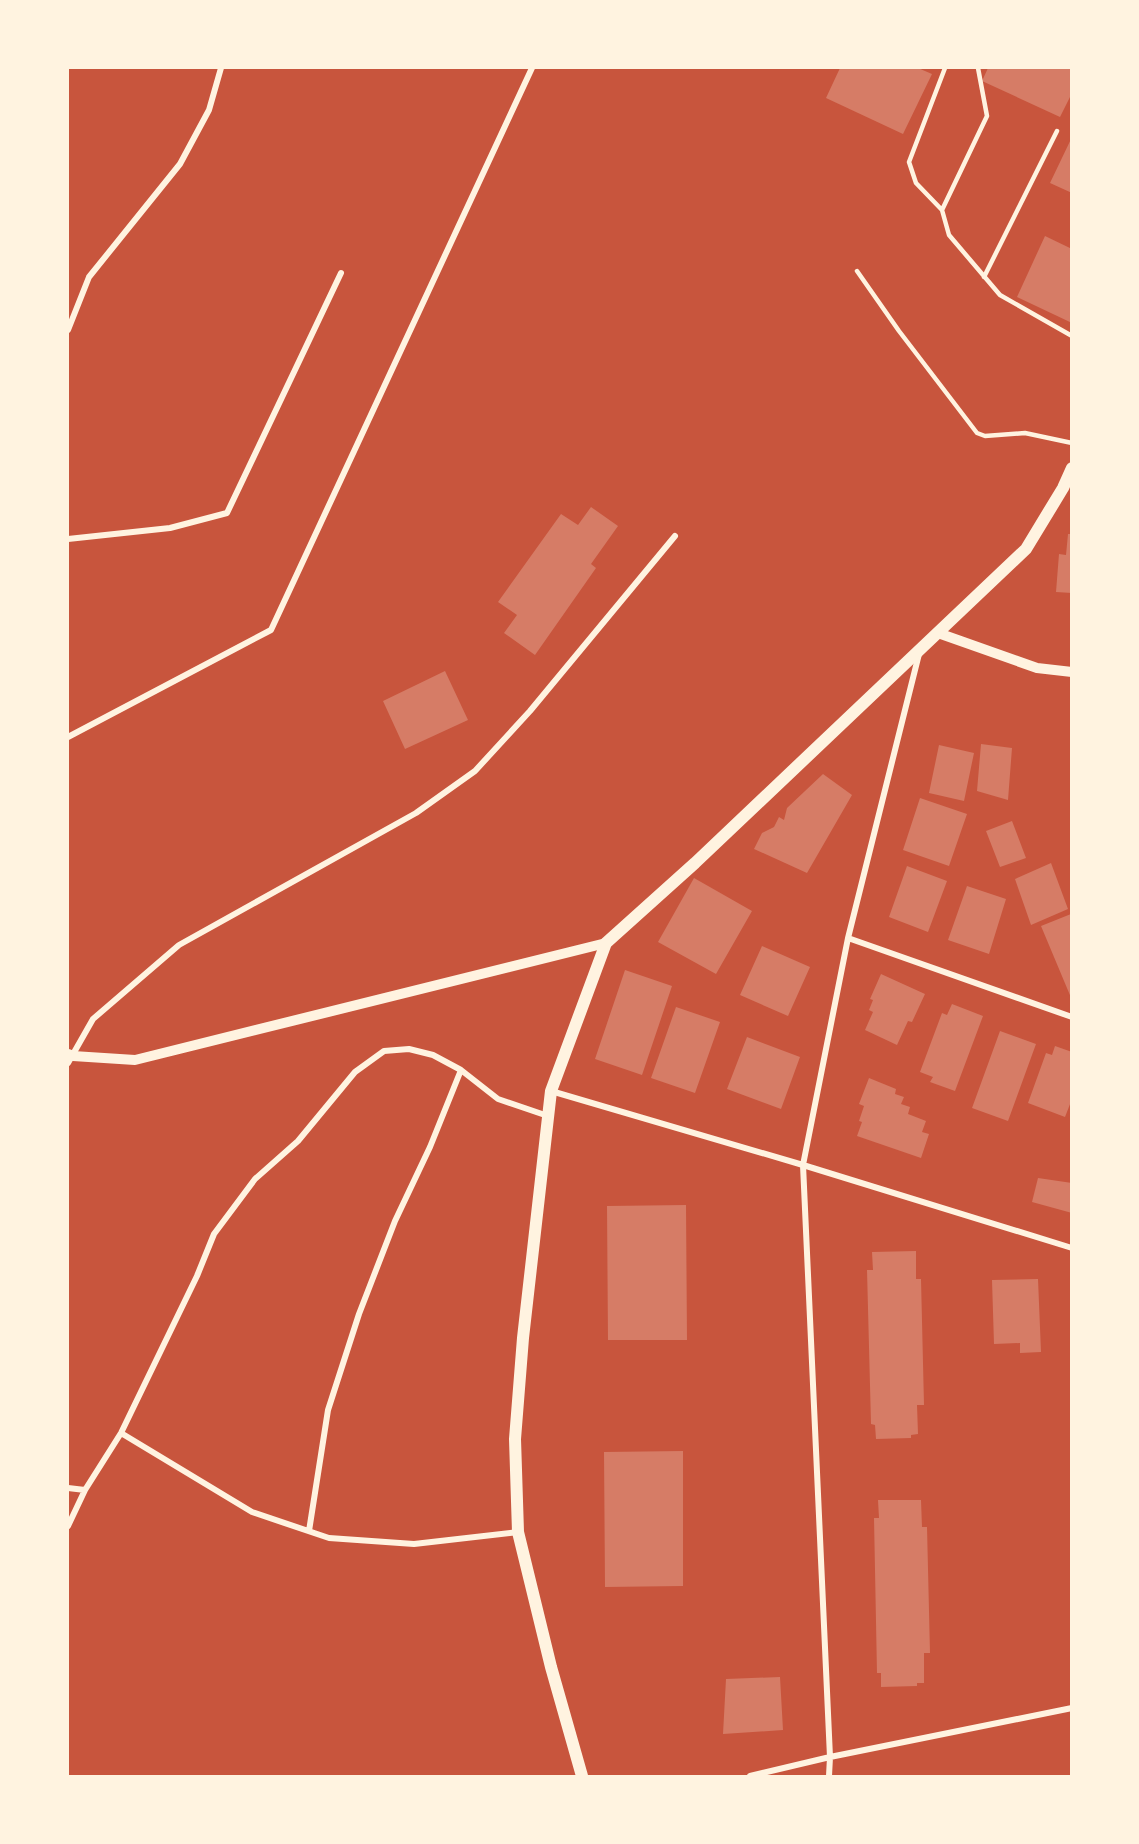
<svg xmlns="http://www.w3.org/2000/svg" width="1139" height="1844" font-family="Cabin,sans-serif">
	<rect width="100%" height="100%" fill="#c8553d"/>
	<!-- building -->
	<path fill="#d67c66" d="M840 68H918L932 74 903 134 826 98Z
		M988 68H1072V93L1060 117 982 81Z
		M1072 137V193L1050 183Z
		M1045 236 1072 249V323L1017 297Z
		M591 507 618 526 591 564 596 568 535 655 504 633 517 615 498 602 561 514 578 525Z
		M1068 534H1072V593L1056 592 1059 554 1066 555Z
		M445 671 468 720 405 749 383 701Z
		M981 744 1012 748 1008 800 977 791Z
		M939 745 974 753 964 801 929 793Z
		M823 774 852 795 807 873 754 849 762 833 774 827 779 817 784 820 787 808Z
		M920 798 967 814 949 866 903 850Z
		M1012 821 1026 858 1000 867 986 831Z
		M1051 863 1068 909 1031 925 1015 879Z
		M907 866 947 881 928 932 889 917Z
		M694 878 752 911 716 974 658 942Z
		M967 886 1006 899 989 954 948 940Z
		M1071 914 1072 916V1000L1041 926Z
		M762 946 810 967 788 1016 740 995Z
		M625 970 672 986 642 1075 595 1059Z
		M881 974 925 994 912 1022 908 1021 897 1045 865 1030 873 1012 869 1010 873 1000 870 999Z
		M952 1004 983 1016 955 1091 930 1082 933 1077 920 1072 942 1013 947 1015Z
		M676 1007 720 1022 695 1093 651 1078Z
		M1000 1031 1036 1044 1008 1121 972 1108Z
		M747 1037 800 1057 781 1109 727 1089Z
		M1055 1046 1072 1052V1099L1065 1117 1028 1103 1046 1053 1052 1055Z
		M869 1078 896 1089 895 1094 904 1097 901 1104 910 1107 908 1114 926 1121 922 1132 929 1134 921 1158 857 1136 862 1122 859 1121 864 1106 859 1104Z
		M1038 1178 1072 1183V1213L1032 1202Z
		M686 1205 687 1340H608L607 1206Z
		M916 1251V1279H921L924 1405H917L918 1434 911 1435V1438L876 1439 875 1425 871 1424 867 1270H873L872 1252Z
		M1038 1279 1041 1352 1020 1353V1343L994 1344 992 1280Z
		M683 1451V1586L605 1587 604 1452Z
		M878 1500H921L922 1527H927L930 1653H924V1683H917V1686L881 1687V1673H877L874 1518H879Z
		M780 1677 783 1730 723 1734 726 1679Z"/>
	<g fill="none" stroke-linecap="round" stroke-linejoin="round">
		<!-- service -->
		<path stroke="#fff3e0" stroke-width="4.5" d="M978 68 987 116 942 210 949 235 1000 295 1072 336
			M942 210 916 183 909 162 945 68
			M857 271 899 331 977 433 985 436 1025 433 1072 443
			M984 277 1057 131"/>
		<!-- minor -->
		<path stroke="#fff3e0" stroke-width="6" d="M68 330 89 277 180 164 209 110 221 68
			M68 539 170 528 227 513 341 273
			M68 737 271 630 532 68
			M848 938 1072 1017
			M68 1063 93 1019 179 945 416 813 475 771 530 711 675 536
			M551 1091 803 1165 1072 1248
			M121 1433 252 1512 329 1538 414 1544 518 1532
			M68 1488 85 1490
			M68 1526 85 1490 121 1433 197 1276 214 1234 255 1179 298 1141 355 1072 384 1051 409 1049 433 1055 461 1070 498 1099 548 1116
			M309 1531 328 1410 359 1314 395 1221 430 1147 461 1070
			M750 1776 830 1757 1072 1708
			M829 1776 830 1757 803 1165 848 938 919 654"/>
		<!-- tertiary -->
		<path stroke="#fff3e0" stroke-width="10" d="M938 633 1037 668 1072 672
			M68 1054 73 1056 135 1060 606 943"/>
		<!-- secondary -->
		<path stroke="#fff3e0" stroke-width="12" d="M582 1776 551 1667 518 1532 515 1439 523 1338 551 1091 606 943 695 863 1026 549 1063 488 1072 468"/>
	</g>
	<!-- border -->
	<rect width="1139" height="1844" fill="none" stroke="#fff3e0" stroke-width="138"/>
</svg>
